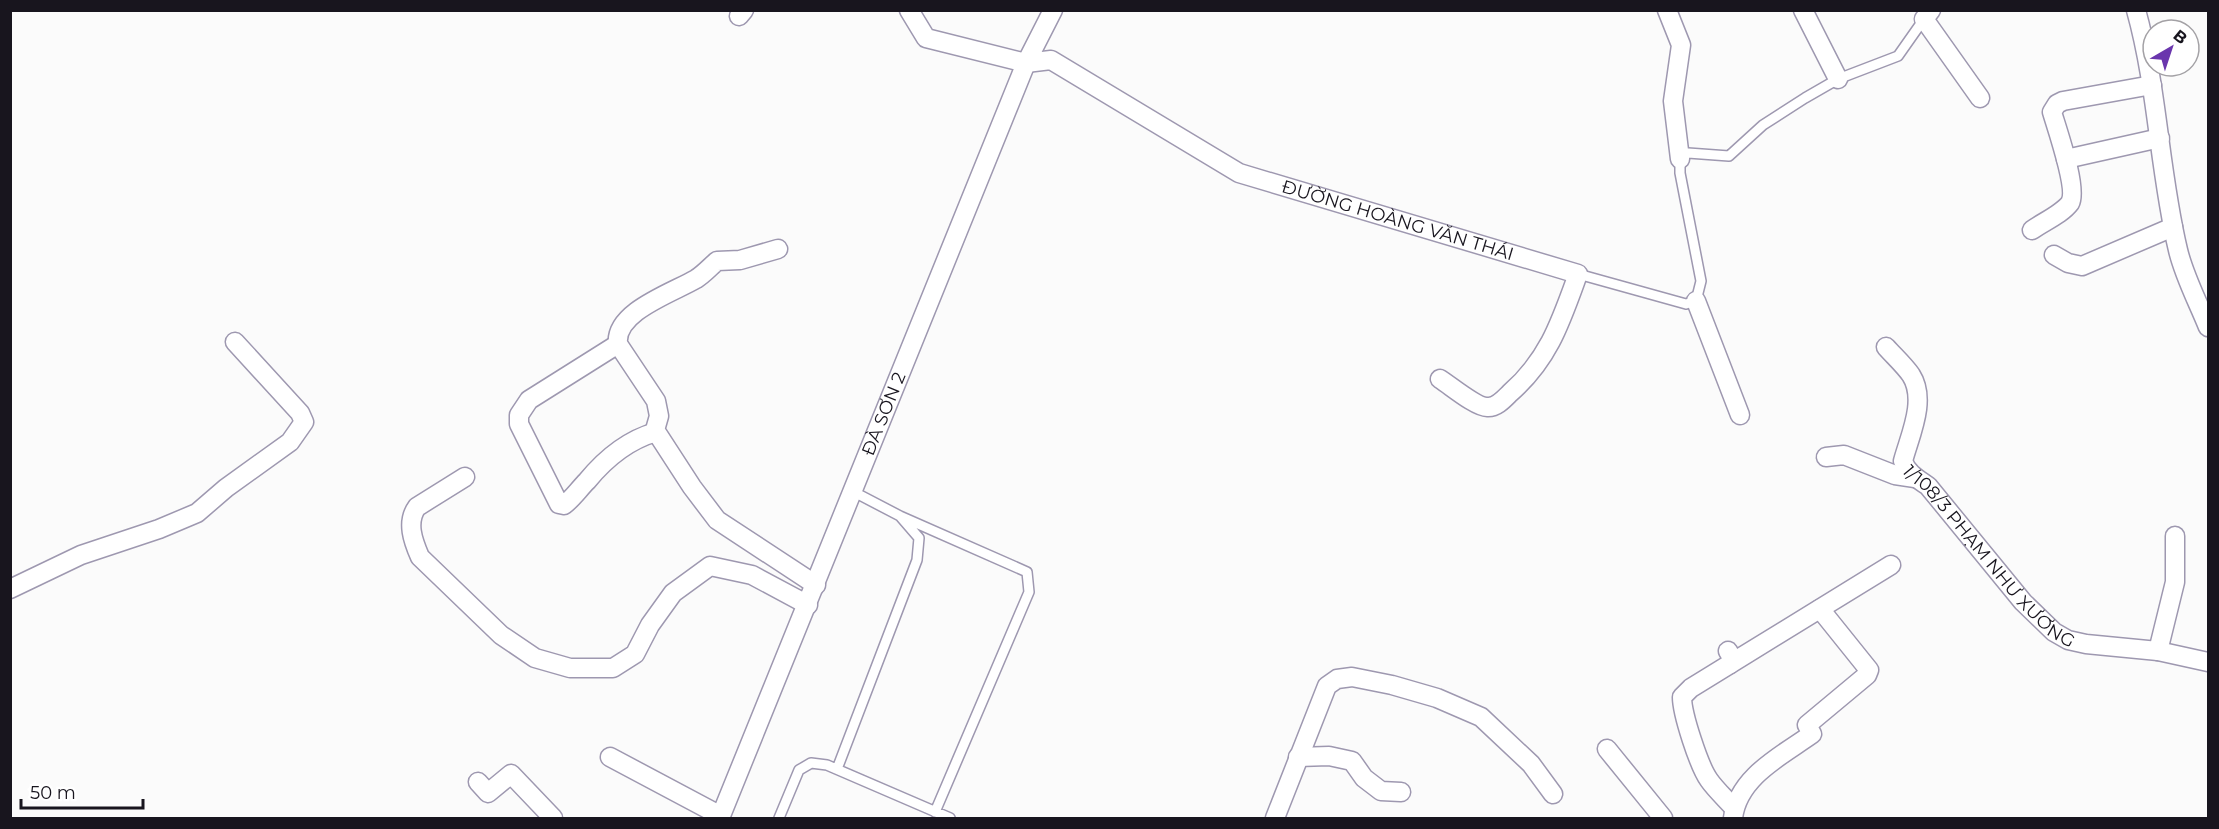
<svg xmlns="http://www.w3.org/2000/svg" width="2219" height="829" font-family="Montserrat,sans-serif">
	<rect width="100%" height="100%" fill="#fbfbfb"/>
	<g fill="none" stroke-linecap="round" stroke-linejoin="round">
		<defs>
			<path id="lane" d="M1578 274 1686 304 1696 301 1701 281 1680 173V159L1688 153 1729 156 1763 125 1805 98 1838 79 1898 56 1924 19
				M900 516 1027 572 1029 592 935 812
				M837 769 917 560 919 538 900 516 854 492
				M779 818 799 770 811 763 827 765 950 818"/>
			<g id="street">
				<path id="s1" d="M909 10 926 38 1026 63 1051 60 1239 173 1578 274C1561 321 1549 359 1510 393 1504 399 1496 408 1487 407 1476 407 1451 386 1440 379"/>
				<path d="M1667 10 1681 45 1673 101 1680 159"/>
				<path d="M1803 10 1838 79"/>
				<path d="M1931 10 1924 19 1980 98"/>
				<path d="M2136 10C2158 89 2159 171 2178 250 2184 276 2198 302 2208 327"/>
				<path d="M739 16 744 10"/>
				<path d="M2066 159 2160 138"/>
				<path d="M2032 230C2043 222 2062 214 2070 203 2078 189 2057 129 2052 112L2057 104 2063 101 2152 85"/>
				<path d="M778 249 740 260 717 261C710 267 704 274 696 279 672 293 614 312 618 344L656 401 659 416 655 430 692 487 717 520 816 585"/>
				<path d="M2054 255 2068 263 2082 266 2173 227"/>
				<path d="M1696 301 1740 415"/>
				<path d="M618 344 529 400 519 415V424L559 504 564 505C573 498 579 489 587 481 605 459 628 440 656 432"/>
				<path id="s2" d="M1886 347C1894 356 1904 365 1911 375 1927 400 1910 435 1903 461 1907 473 1918 479 1928 486L2023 602 2054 632 2068 640 2086 644 2158 651 2208 662"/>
				<path d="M1826 457 1844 455 1895 475 1915 478"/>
				<path d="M465 477 417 507C406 522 413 541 420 557L501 635 535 658 570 668H613L635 654 650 625 673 593 710 566 752 575 808 605"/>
				<path d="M10 589 81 555 159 529 197 513 226 488 290 442 304 422 300 413 235 342"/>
				<path d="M1728 651 1732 658 1730 664 1691 688 1682 697C1682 714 1699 766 1709 780 1716 790 1726 799 1734 808"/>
				<path d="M2158 651 2175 582V536"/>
				<path d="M1730 664 1891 565"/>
				<path d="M1607 749 1663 818"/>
				<path d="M610 757 721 816"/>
				<path d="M1298 757 1329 756 1352 761 1364 778 1381 791 1401 792"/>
				<path d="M478 782 488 793 511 774 553 818"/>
				<path id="s3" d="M720 818 1026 63 1053 10"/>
				<path d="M1275 818 1327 686 1337 679 1352 677 1392 685 1437 698 1481 717 1531 764 1553 794"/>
				<path d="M1733 818C1738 777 1781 756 1812 734L1807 725 1867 675 1869 670 1820 609"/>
			</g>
		</defs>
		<!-- lane casing -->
		<use href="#lane" stroke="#9e98b0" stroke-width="12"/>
		<!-- street casing -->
		<use href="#street" stroke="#9e98b0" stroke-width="21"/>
		<!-- lane -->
		<use href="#lane" stroke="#fff" stroke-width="9"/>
		<!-- street -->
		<use href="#street" stroke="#fff" stroke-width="18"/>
	</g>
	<g text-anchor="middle" stroke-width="5" stroke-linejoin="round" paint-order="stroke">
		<!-- street labels -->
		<g font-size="18" fill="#18151e" stroke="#fff">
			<text dy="6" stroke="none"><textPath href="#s1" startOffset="546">ĐƯỜNG HOÀNG VĂN THÁI</textPath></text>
			<text dy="6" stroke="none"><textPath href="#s3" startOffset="436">ĐÀ SƠN 2</textPath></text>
			<text dy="6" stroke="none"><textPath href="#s2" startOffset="256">1/108/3 PHẠM NHƯ XƯƠNG</textPath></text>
		</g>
	</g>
	<!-- border -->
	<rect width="2219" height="829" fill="none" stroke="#18151e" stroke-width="24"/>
	<!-- north arrow -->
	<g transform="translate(2171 48) rotate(39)"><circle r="28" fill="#ffffff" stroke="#a3a1a5" stroke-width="1.5"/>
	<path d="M0-4.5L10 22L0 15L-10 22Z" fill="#6a36ad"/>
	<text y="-9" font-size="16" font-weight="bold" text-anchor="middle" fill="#18151e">B</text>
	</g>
	<!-- scale -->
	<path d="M21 799v9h122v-9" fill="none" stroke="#18151e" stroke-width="3"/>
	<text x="30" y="799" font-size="18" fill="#18151e" stroke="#ffffff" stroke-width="4.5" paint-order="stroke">50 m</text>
</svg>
